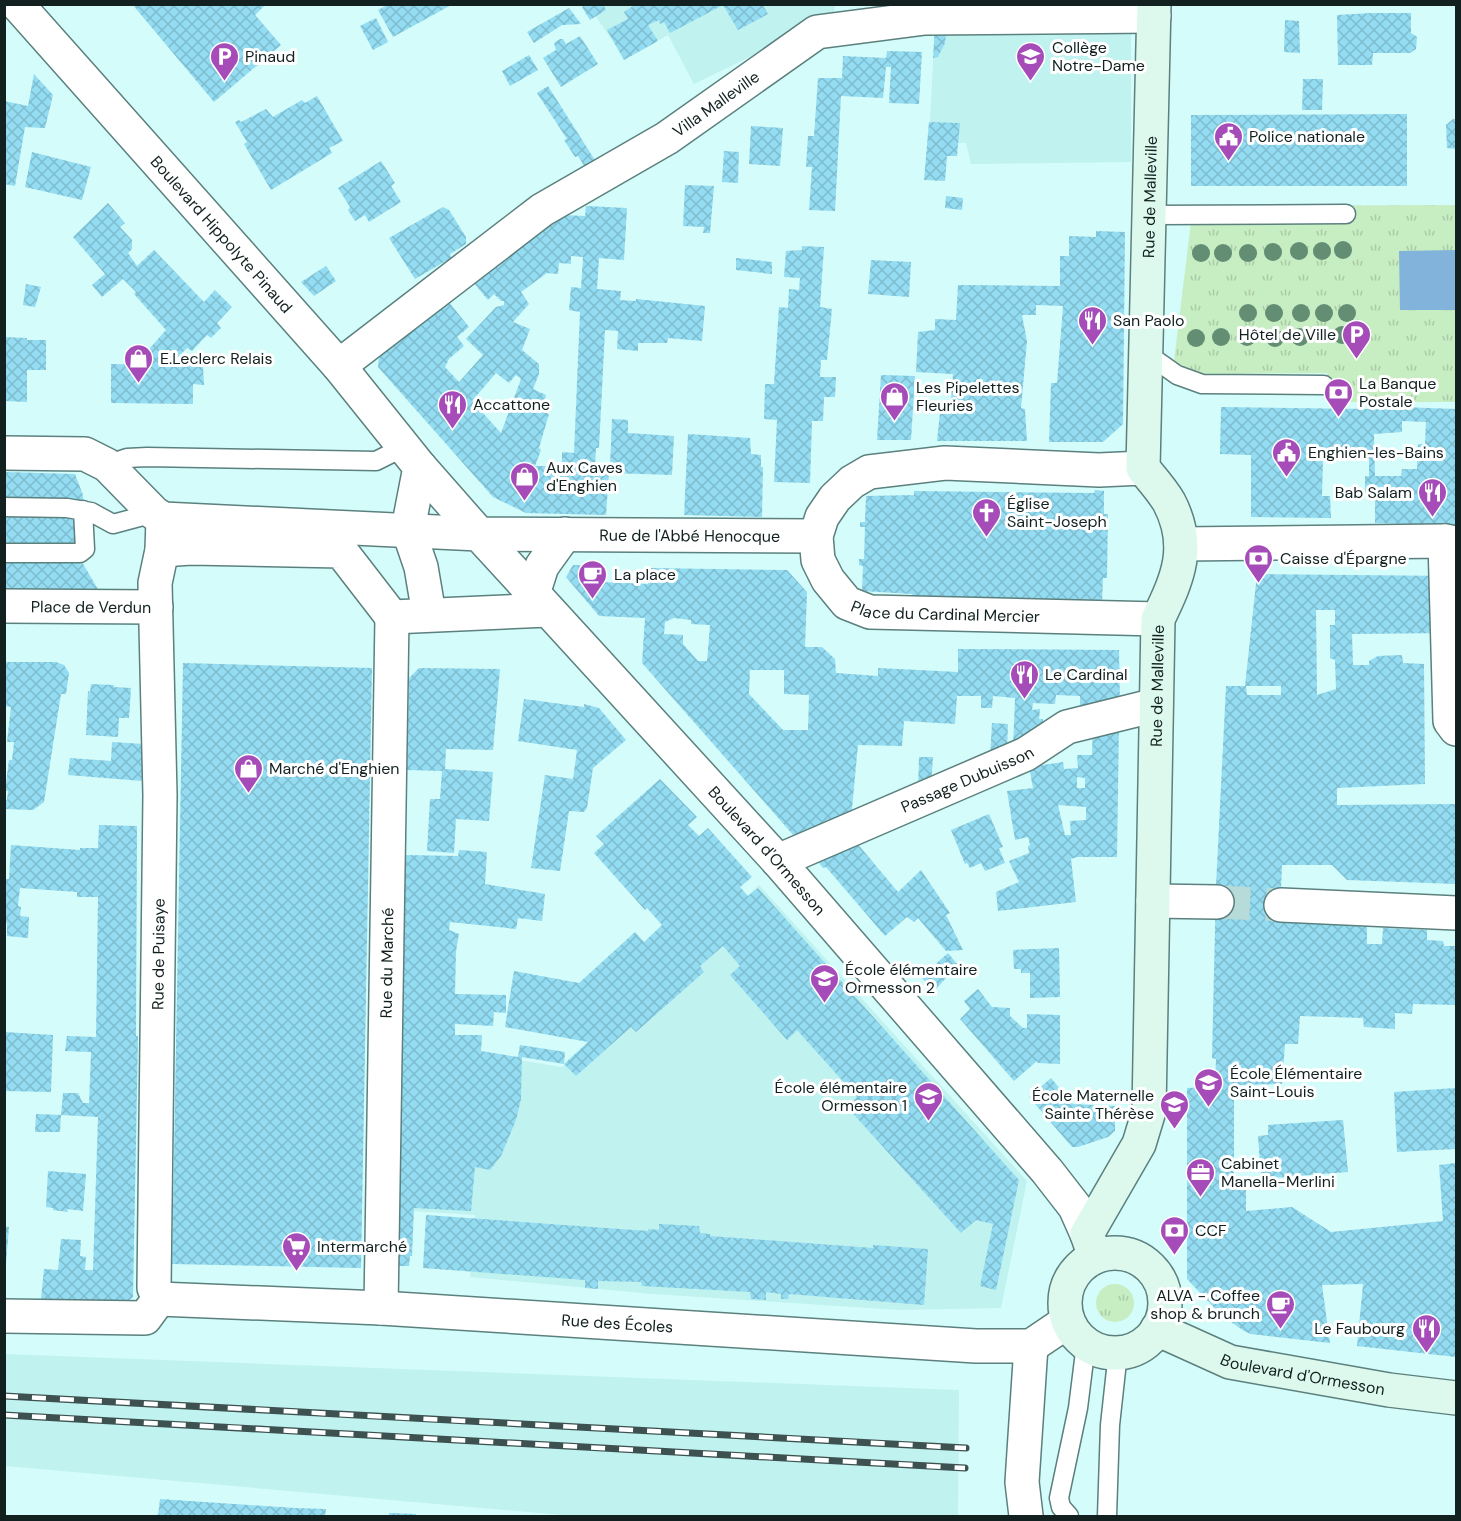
<svg xmlns="http://www.w3.org/2000/svg" width="1461" height="1521" font-family="'DM Sans',sans-serif">
	<defs>
		<pattern id="grass-tufts" width="24" height="20" patternUnits="userSpaceOnUse" patternTransform="scale(1.5)"><rect width="24" height="20" fill="#c7edc2"/><path d="M3 7l-1-3M5 7V3M7 7l1-3M15 17l-1-3M17 17v-4M19 17l1-3" fill="none" stroke="#aacba6"/></pattern>
		<pattern id="building-cross-hatch" width="8" height="8" patternUnits="userSpaceOnUse" patternTransform="scale(1.5)"><rect width="8" height="8" fill="#93dcf2"/><path d="M0 0l8 8M0 8l8-8" fill="none" stroke="#7ebccf"/></pattern>
	</defs>
	<rect width="100%" height="100%" fill="#d4fcfa"/>
	<!-- built -->
	<path fill="#c0f2f0" d="M588 5H835L834 12 791 37 694 84 668 35 625 59Z
		M1131 19V162L971 164 966 143 929 142 935 21Z
		M759 885 1027 1181 1001 1308 899 1310 653 1294 470 1277 475 1215 395 1210 391 1040 562 1067Z
		M5 1354 959 1390 958 1516H574L5 1466Z"/>
	<!-- grass -->
	<path fill="url(#grass-tufts)" d="M1456 205V402H1327V373L1197 374 1174 361 1193 206Z
		M1096 1303a19 19 0 1 1 38 0a19 19 0 1 1-38 0Z"/>
	<!-- water -->
	<path fill="#81b3db" d="M1456 250V310H1400L1399 251Z"/>
	<!-- building -->
	<path fill="url(#building-cross-hatch)" fill-rule="evenodd" d="M132 4H266L255 15 281 45 214 102Z
		M389 4H453L393 37 378 10Z
		M586 4H603L606 10 590 20 582 7Z
		M636 4H762L768 14 738 30 723 5 670 33 664 22 660 24 659 20 648 25 658 41 624 60 607 30 628 19 624 12Z
		M569 8 581 24 562 25 534 43 527 32Z
		M1371 13H1411V33L1417 37 1416 49 1410 53H1373L1372 65H1338L1337 15Z
		M376 18 388 42 373 50 360 26Z
		M1285 20 1299 21 1300 53 1284 52Z
		M947 26 945 43 938 57 933 58 935 27Z
		M580 36 598 64 561 87 543 58 556 50 554 43 560 39H563L566 44Z
		M887 51 922 52 919 104 889 103 891 67H886L883 98 841 96 835 211 809 210 812 167H806L808 136H814L818 78H842L843 56 886 58Z
		M529 55 538 70 510 86 502 71Z
		M34 74 53 95 45 128 25 127 15 186 4 184 6 133H4V101L28 106Z
		M1303 79H1323L1322 110H1302Z
		M548 86 598 165 588 172 578 156 575 157 564 140 567 139 537 93Z
		M317 96 343 141 329 148 332 153 271 190 244 144 247 142 235 122 239 120 241 122 266 109 273 117 302 100 305 103Z
		M1407 114V186H1191V115Z
		M1453 119H1456V149L1447 148 1446 125Z
		M929 122 960 123 957 156H947L945 181 924 180Z
		M751 126 783 128 780 166 749 164Z
		M724 151 739 152 738 183 722 182Z
		M32 152 91 167 82 200 25 187Z
		M381 161 395 183 391 186 401 202 369 222 365 215 355 221 348 210 350 207 338 188Z
		M685 185 714 186 710 233H703L704 227 683 226Z
		M946 196 963 198 962 210 945 208Z
		M108 203 125 223 120 227 132 240V249L128 253 137 266 154 250 204 302 215 290 232 307 217 323 221 328 211 338 207 335 192 351 187 348 176 359 194 362V367H203L204 385 193 384V404L111 403V364L149 365 142 357 166 330 134 294 136 292 123 279 102 297 92 285 105 274 73 237Z
		M586 206 627 208 624 260 599 258 597 289 621 291 620 300 636 301V299L705 306 702 341 668 338 667 343H638V351L617 349 618 331 605 330 599 448H596L595 466 610 467 612 419 628 420V433L674 436 672 475 609 473 606 515 526 513 493 497 378 367 379 355 448 301 469 327 457 337 464 346 449 359 445 367 459 382 483 355 466 339 496 307 504 305V301H501L494 294 488 300 473 282 501 259 502 262 537 236 536 234 561 219 562 215 585 216ZM571 256 583 257 581 288 571 287 569 310 580 312 574 453 562 452V466H535L541 450 539 448 549 414 542 411 546 395 533 389 539 374V364L522 350 530 329 513 322 529 304 521 292 547 273 558 274 559 263 571 264ZM496 373 509 383 516 375 521 379 501 433 472 401Z
		M443 207 449 210 466 237V244L450 254 451 258 415 279 389 238Z
		M1096 231 1125 232 1123 424 1103 442H1049L1051 383H1057L1063 306 1036 305V315H1022L1027 341 1021 408 1025 409 1027 441H937L940 412H950L953 374 916 372 918 332 935 330V319L956 320 958 285 1060 286V256H1069V236L1096 237Z
		M802 246 824 247 820 307 832 309 827 360H821L820 377H836L835 397H824L823 421H812L810 483 774 482 777 420 764 419 765 384H774L779 307 788 308 789 289 799 290 800 278 784 277 786 251 802 250Z
		M736 258 772 262V274L736 270Z
		M871 260 911 262 909 297 868 294Z
		M326 266 336 281 314 296 301 282Z
		M26 284 41 287 35 307 23 305Z
		M4 337 27 338V340H46V370H27V402L4 401Z
		M881 375 915 376 911 440H877Z
		M1374 406 1456 409V525L1375 523V493H1365V476H1369V459L1323 458 1322 496H1330L1331 518 1251 517V455L1220 454 1221 407 1373 409ZM1402 421 1426 422 1425 444H1418L1417 469H1402L1401 476H1375L1374 434 1402 432Z
		M688 434 750 438 751 454 761 455V467H763L762 517 684 515Z
		M4 472 75 474 83 495 82 562 99 591 4 589Z
		M1095 490 1104 491V514H1108L1107 578H1103L1102 603 1091 601 912 598V594L862 591 863 566 859 565V559H864L865 527H860V522H865L866 496 914 495V491L1094 493Z
		M573 565 603 566 602 582 648 584 649 568 787 570 807 592 805 647H822L835 659 836 673 878 676V668L958 672V649L1119 650 1120 706 1080 713V696L1056 695 1055 704 1033 703 1032 710 1040 709 1039 719H1043V734L1013 749 1015 698 993 696 992 708H981V696H957L955 724 904 721 902 746 858 745 851 819 812 836H794L642 663 645 618 599 616 566 577ZM674 618 691 620V624L710 625 707 661H698L683 644V635L664 634 665 622ZM750 670H784V694L809 695 808 730H783L749 694Z
		M1257 574 1456 576V633L1352 634 1353 665H1369V661L1378 656 1402 655 1403 663 1424 664 1425 784 1337 788V805L1456 804V884L1347 880 1332 865H1282L1281 889 1367 925V944H1382L1383 928 1427 930V940L1443 941 1444 946H1456V1005L1413 1004 1412 1014 1395 1013V1029L1364 1027 1363 1018 1300 1016 1298 1044H1285L1282 1084 1234 1085V1182L1246 1181V1211L1292 1207 1331 1232 1443 1221 1439 1165 1456 1163V1357L1357 1346 1363 1284 1322 1285 1330 1343 1251 1334 1244 1331 1221 1315 1187 1279V1088L1215 1087 1216 1059 1212 1058 1216 886 1226 686H1245ZM1316 610H1335V625H1330V658L1335 660 1336 689 1317 695ZM1246 686H1281V695H1247Z
		M4 662H56L64 665 69 673 66 694H61L44 802 33 810 4 809V800H7L8 791H5L9 760H12L14 742H7L11 707 4 706Z
		M183 663 372 668 361 1268 172 1264Z
		M419 668 500 669 493 750 446 749 445 769 493 772 489 821 456 819 454 853 427 851 430 799H440L442 771 407 770 409 678Z
		M91 684 114 685V687L131 688 129 718H119L118 737 86 735 88 691 90 692Z
		M524 699 584 707V704L599 708 626 740 593 768 587 808 584 812 569 811 560 871 531 868 545 775 573 779 577 750 518 741Z
		M1119 722 1117 857H1077L1071 859 1076 902 998 911 996 892 1019 882 1009 861 1029 853 1028 846 1030 845 1028 837 1015 840 1007 791 1033 788 1029 767 1063 762 1064 769 1078 768 1077 755H1092L1093 725ZM1077 777 1085 778V788H1077ZM1058 805 1086 807V820L1070 821 1071 835H1065Z
		M992 723 1008 724 1007 751 990 758Z
		M112 742 144 744 142 781 68 775 70 758 111 761Z
		M919 757H933L931 784 918 790Z
		M660 779 697 817 688 825 699 836 708 828 752 877 740 887 748 896 758 888 1019 1180 996 1290 980 1286 993 1224 976 1220 961 1233 847 1107 857 1097 797 1030 787 1040 730 975 740 966 723 946 700 966 704 972 636 1032 631 1027 576 1076 564 1064 522 1057 521 1099 516 1120 501 1156 490 1170 475 1167 471 1211 414 1208 412 1256H410L409 1266H399L405 855 458 856 459 850 487 852 485 884 545 894 542 921 518 918 516 929 450 922 449 930 459 934 456 951 455 994 506 995V1013L494 1012 493 1026 455 1024V1035H482L481 1051 518 1057 520 1045 565 1052 564 1064 588 1042 505 1027 514 971 579 983 635 932 644 942 662 925 647 908 645 910 594 853 604 844 596 836Z
		M989 814 1003 847 999 848 1005 863 985 871 981 863 970 868 967 863 965 864 951 830Z
		M99 825 137 826 136 1036H138L133 1297 119 1310 40 1308 44 1269 58 1270 61 1239 81 1240 80 1256 86 1257 85 1270H93L98 1117 61 1115 63 1093H78L83 1103H89L91 1052 65 1051 67 1036 96 1037 98 897H77V892L20 888 18 906 21 907 20 916 29 917 28 938 7 936V923H4V879H9L11 845 80 850V848H98Z
		M851 836 898 892 921 870 950 913 946 915 963 950 946 951 918 918 914 922 907 917 885 936 826 867 823 868 812 854Z
		M1059 948 1060 997 1030 998V973H1021V969H1014L1013 950Z
		M948 953 958 965 934 991 921 977Z
		M978 989 992 1007 1010 1008V1016L1023 1028H1027V1014L1060 1015V1064L1038 1063 1037 1061 1014 1081 960 1019 970 1009 964 1001Z
		M4 1032 53 1035 51 1092 4 1091Z
		M1051 1078 1073 1104 1115 1106V1131L1108 1137 1078 1147H1072L1029 1097Z
		M1456 1088V1149L1397 1152 1394 1092Z
		M36 1114 61 1115 60 1132H35Z
		M1343 1120 1348 1172 1261 1179 1258 1136 1268 1135V1125Z
		M48 1171 86 1174 83 1211 67 1209 68 1212 53 1210V1208L46 1207Z
		M426 1215 648 1231V1229L659 1230V1224L699 1226 700 1233 710 1234V1236L873 1248V1245L928 1249 924 1305 789 1294 788 1299H781V1294L766 1292V1300L751 1299 750 1292 642 1286 641 1282 598 1281V1289L585 1288V1280L423 1268Z
		M4 1226 9 1227 6 1264H4Z
		M160 1499 295 1508 326 1509 325 1516H158Z
		M389 1513 416 1514V1516H389Z"/>
	<g fill="none" stroke-linecap="round" stroke-linejoin="round">
		<!-- street-tunnel -->
		<path stroke="#b7dbd9" stroke-width="33" stroke-dasharray="33 16" stroke-linecap="butt" d="M1217 902 1281 905"/>
		<defs>
			<path id="lane" d="M1151 215 1346 214
				M1146 353 1177 375 1202 384 1324 385
				M107 465 127 458 147 457 376 461 404 447
				M4 507 67 508 91 512 113 524 154 513
				M4 553H80L85 549 83 510
				M1069 1516 1061 1507 1059 1498 1078 1408 1086 1344
				M1107 1516 1110 1425 1118 1352"/>
			<g id="street">
				<path id="s1" d="M17 4 339 366 420 467 408 529"/>
				<path id="s2" d="M339 366 542 210 667 138 817 32 925 18 1154 16"/>
				<path id="s3" d="M4 453 85 454 107 465 154 513 163 519 479 534 778 861 1047 1171 1075 1207 1087 1234"/>
				<path id="s4" d="M420 467 479 534 816 536"/>
				<path id="s5" d="M1143 468 1099 470 945 463 869 472 852 482 835 498 822 517 816 536 818 560 828 580 847 603 870 612 1158 619"/>
				<path d="M408 529 421 567 429 614"/>
				<path d="M1445 541 1450 721 1456 729"/>
				<path d="M1181 544 1445 541 1456 543"/>
				<path d="M162 550 191 548 341 551 392 617 548 610"/>
				<path d="M533 594 542 566 565 534"/>
				<path id="s6" d="M4 606 156 607"/>
				<path id="s7" d="M778 861 1026 754 1067 727 1156 705"/>
				<path d="M1153 901 1217 902"/>
				<path d="M1281 905 1456 913"/>
				<path id="s8" d="M159 1299 381 1308 976 1346H1031L1068 1321"/>
				<path id="s9" d="M159 1299 154 1288 160 795 155 583 162 550 163 519"/>
				<path id="s10" d="M381 1308 392 617"/>
				<path d="M4 1316 145 1318 159 1299"/>
				<path d="M1026 1516 1022 1482 1031 1346"/>
			</g>
			<g id="secondary">
				<circle cx="1115" cy="1303" r="50"/>
				<path id="s11" d="M1095 1257 1087 1234 1139 1144 1149 1111 1158 619C1178 578 1192 546 1169 502 1162 490 1152 479 1143 468L1154 4"/>
				<path id="s12" d="M1157 1329 1230 1362 1389 1390 1456 1398"/>
			</g>
		</defs>
		<!-- lane casing -->
		<use href="#lane" stroke="#5b807e" stroke-width="21"/>
		<!-- street casing -->
		<use href="#street" stroke="#5b807e" stroke-width="36"/>
		<!-- secondary casing -->
		<use href="#secondary" stroke="#5b807e" stroke-width="36"/>
		<!-- lane -->
		<use href="#lane" stroke="#fff" stroke-width="18"/>
		<!-- street -->
		<use href="#street" stroke="#fff" stroke-width="33"/>
		<!-- secondary -->
		<use href="#secondary" stroke="#ddf9ee" stroke-width="33"/>
		<defs>
			<path id="rail" d="M4 1396 966 1448
				M4 1415 965 1468"/>
		</defs>
		<!-- rail casing -->
		<use href="#rail" stroke="#3d5150" stroke-width="7"/>
		<!-- rail -->
		<use href="#rail" stroke="#fff" stroke-width="4.5" stroke-dasharray="14" stroke-linecap="butt"/>
	</g>
	<!-- trees -->
	<g fill="#648e73">
		<circle cx="1343" cy="250" r="9"/>
		<circle cx="1299" cy="251" r="9"/>
		<circle cx="1322" cy="251" r="9"/>
		<circle cx="1273" cy="252" r="9"/>
		<circle cx="1201" cy="253" r="9"/>
		<circle cx="1223" cy="253" r="9"/>
		<circle cx="1248" cy="253" r="9"/>
		<circle cx="1248" cy="313" r="9"/>
		<circle cx="1274" cy="313" r="9"/>
		<circle cx="1301" cy="313" r="9"/>
		<circle cx="1324" cy="313" r="9"/>
		<circle cx="1347" cy="313" r="9"/>
		<circle cx="1342" cy="335" r="9"/>
		<circle cx="1221" cy="337" r="9"/>
		<circle cx="1247" cy="337" r="9"/>
		<circle cx="1300" cy="337" r="9"/>
		<circle cx="1196" cy="338" r="9"/>
		<circle cx="1275" cy="338" r="9"/>
	</g>
	<!-- icons -->
	<defs>
		<symbol id="parking-pin" viewBox="-11 -11 22 30"><path d="M0 17L-7.5 6A9.5 9.5 0 1 1 7.5 6Z" fill="#a54cb9" stroke="#fff"/><path d="M-3.5-5.5H1a3.5 3.5 0 0 1 0 7H-1V5.5H-3.5ZM-1-3.4V-.6H.8a1.4 1.4 0 0 0 0-2.8Z" fill="#fff"/></symbol>
		<symbol id="school-pin" viewBox="-11 -11 22 30"><path d="M0 17L-7.5 6A9.5 9.5 0 1 1 7.5 6Z" fill="#a54cb9" stroke="#fff"/><path d="M0-5L7-2L0 1L-7-2ZM-4 1L0 2.5L4 1V4Q0 6-4 4Z" fill="#fff"/></symbol>
		<symbol id="civic-pin" viewBox="-11 -11 22 30"><path d="M0 17L-7.5 6A9.5 9.5 0 1 1 7.5 6Z" fill="#a54cb9" stroke="#fff"/><path d="M-.6-6.5H3V-4.5H.6V-3L4-1V1h2V6H-6V1h2V-1L-.6-3ZM-1.2 2.5V6h2.4V2.5Z" fill="#fff"/></symbol>
		<symbol id="restaurant-pin" viewBox="-11 -11 22 30"><path d="M0 17L-7.5 6A9.5 9.5 0 1 1 7.5 6Z" fill="#a54cb9" stroke="#fff"/><path d="M-5-6h1v4h1v-4h1v4h1v-4h1v5L-1.5 .5V6h-2V.5L-5-1ZM5-6V6H3V1.5H1.5Q1.5-4 5-6Z" fill="#fff"/></symbol>
		<symbol id="shop-pin" viewBox="-11 -11 22 30"><path d="M0 17L-7.5 6A9.5 9.5 0 1 1 7.5 6Z" fill="#a54cb9" stroke="#fff"/><path d="M-5-2.5h2.3a2.7 3.5 0 0 1 5.4 0H5L5.5 6h-11ZM-1.5-2.5h3a1.5 2.3 0 0 0-3 0Z" fill="#fff"/></symbol>
		<symbol id="bank-pin" viewBox="-11 -11 22 30"><path d="M0 17L-7.5 6A9.5 9.5 0 1 1 7.5 6Z" fill="#a54cb9" stroke="#fff"/><path d="M-6-4H6V4H-6ZM0-2.3a2.3 2.3 0 1 0 0 4.6a2.3 2.3 0 1 0 0-4.6Z" fill="#fff"/></symbol>
		<symbol id="church-pin" viewBox="-11 -11 22 30"><path d="M0 17L-7.5 6A9.5 9.5 0 1 1 7.5 6Z" fill="#a54cb9" stroke="#fff"/><path d="M-1.2-6h2.4v3.5h3.3v2.4h-3.3V6h-2.4V-.1h-3.3v-2.4h3.3Z" fill="#fff"/></symbol>
		<symbol id="cafe-pin" viewBox="-11 -11 22 30"><path d="M0 17L-7.5 6A9.5 9.5 0 1 1 7.5 6Z" fill="#a54cb9" stroke="#fff"/><path d="M-5.5-4.5H6V0H3Q3 3.5 0 3.5H-2.5Q-5.5 3.5-5.5 0ZM3-3.2v2h1.7v-2ZM-6 4.5H4V6H-6Z" fill="#fff"/></symbol>
		<symbol id="office-pin" viewBox="-11 -11 22 30"><path d="M0 17L-7.5 6A9.5 9.5 0 1 1 7.5 6Z" fill="#a54cb9" stroke="#fff"/><path d="M-6-3h4V-5.5h4V-3h4V5H-6ZM-1-4.5V-3h2v-1.5ZM-6 0V1H6V0Z" fill="#fff"/></symbol>
		<symbol id="supermarket-pin" viewBox="-11 -11 22 30"><path d="M0 17L-7.5 6A9.5 9.5 0 1 1 7.5 6Z" fill="#a54cb9" stroke="#fff"/><path d="M-6-5.5h2.5l.6 2H6L4.5 2H-2.5L-4.4-4H-6ZM-1.5 3.2a1.3 1.3 0 1 0 .1 0ZM3 3.2a1.3 1.3 0 1 0 .1 0Z" fill="#fff"/></symbol>
	</defs>
	<g fill-rule="evenodd">
		<use href="#parking-pin" x="208" y="40" width="33" height="45"/>
		<use href="#school-pin" x="1014" y="40" width="33" height="45"/>
		<use href="#civic-pin" x="1212" y="120" width="33" height="45"/>
		<use href="#restaurant-pin" x="1076" y="304" width="33" height="45"/>
		<use href="#parking-pin" x="1340" y="318" width="33" height="45"/>
		<use href="#shop-pin" x="122" y="342" width="33" height="45"/>
		<use href="#bank-pin" x="1322" y="376" width="33" height="45"/>
		<use href="#shop-pin" x="878" y="380" width="33" height="45"/>
		<use href="#restaurant-pin" x="436" y="388" width="33" height="45"/>
		<use href="#civic-pin" x="1270" y="436" width="33" height="45"/>
		<use href="#shop-pin" x="508" y="460" width="33" height="45"/>
		<use href="#restaurant-pin" x="1416" y="476" width="33" height="45"/>
		<use href="#church-pin" x="970" y="496" width="33" height="45"/>
		<use href="#bank-pin" x="1242" y="542" width="33" height="45"/>
		<use href="#cafe-pin" x="576" y="558" width="33" height="45"/>
		<use href="#restaurant-pin" x="1008" y="658" width="33" height="45"/>
		<use href="#shop-pin" x="232" y="752" width="33" height="45"/>
		<use href="#school-pin" x="808" y="962" width="33" height="45"/>
		<use href="#school-pin" x="1192" y="1066" width="33" height="45"/>
		<use href="#school-pin" x="912" y="1080" width="33" height="45"/>
		<use href="#school-pin" x="1158" y="1088" width="33" height="45"/>
		<use href="#office-pin" x="1184" y="1156" width="33" height="45"/>
		<use href="#bank-pin" x="1158" y="1214" width="33" height="45"/>
		<use href="#supermarket-pin" x="280" y="1230" width="33" height="45"/>
		<use href="#cafe-pin" x="1264" y="1288" width="33" height="45"/>
		<use href="#restaurant-pin" x="1410" y="1312" width="33" height="45"/>
	</g>
	<g text-anchor="middle" stroke-width="6" stroke-linejoin="round" paint-order="stroke">
		<!-- poi labels -->
		<g font-size="16" fill="#122120" stroke="#fff" text-anchor="start">
			<text x="1052" y="53">Collège<tspan x="1052" dy="18">Notre-Dame</tspan></text>
			<text x="245" y="62">Pinaud</text>
			<text x="1249" y="142">Police nationale</text>
			<text x="1113" y="326">San Paolo</text>
			<text x="1336" y="340" text-anchor="end">Hôtel de Ville</text>
			<text x="160" y="364">E.Leclerc Relais</text>
			<text x="1359" y="389">La Banque<tspan x="1359" dy="18">Postale</tspan></text>
			<text x="916" y="393">Les Pipelettes<tspan x="916" dy="18">Fleuries</tspan></text>
			<text x="473" y="410">Accattone</text>
			<text x="1308" y="458">Enghien-les-Bains</text>
			<text x="546" y="473">Aux Caves<tspan x="546" dy="18">d'Enghien</tspan></text>
			<text x="1412" y="498" text-anchor="end">Bab Salam</text>
			<text x="1007" y="509">Église<tspan x="1007" dy="18">Saint-Joseph</tspan></text>
			<text x="1280" y="564">Caisse d'Épargne</text>
			<text x="614" y="580">La place</text>
			<text x="1045" y="680">Le Cardinal</text>
			<text x="269" y="774">Marché d'Enghien</text>
			<text x="845" y="975">École élémentaire<tspan x="845" dy="18">Ormesson 2</tspan></text>
			<text x="1230" y="1079">École Élémentaire<tspan x="1230" dy="18">Saint-Louis</tspan></text>
			<text x="907" y="1093" text-anchor="end">École élémentaire<tspan x="907" dy="18">Ormesson 1</tspan></text>
			<text x="1154" y="1101" text-anchor="end">École Maternelle<tspan x="1154" dy="18">Sainte Thérèse</tspan></text>
			<text x="1221" y="1169">Cabinet<tspan x="1221" dy="18">Manella-Merlini</tspan></text>
			<text x="1195" y="1236">CCF</text>
			<text x="317" y="1252">Intermarché</text>
			<text x="1260" y="1301" text-anchor="end">ALVA - Coffee<tspan x="1260" dy="18">shop &amp; brunch</tspan></text>
			<text x="1405" y="1334" text-anchor="end">Le Faubourg</text>
		</g>
		<!-- street labels -->
		<g font-size="16" fill="#122120" stroke="#fff">
			<text dy="6" stroke="none"><textPath href="#s2" startOffset="460">Villa Malleville</textPath></text>
			<text dy="6" stroke="none"><textPath href="#s11" startOffset="1092">Rue de Malleville</textPath></text>
			<text dy="6" stroke="none"><textPath href="#s1" startOffset="308">Boulevard Hippolyte Pinaud</textPath></text>
			<text dy="6" stroke="none"><textPath href="#s4" startOffset="300">Rue de l'Abbé Henocque</textPath></text>
			<text dy="6" stroke="none"><textPath href="#s6" startOffset="87">Place de Verdun</textPath></text>
			<text dy="6" stroke="none"><textPath href="#s5" startOffset="537">Place du Cardinal Mercier</textPath></text>
			<text dy="6" stroke="none"><textPath href="#s11" startOffset="588">Rue de Malleville</textPath></text>
			<text dy="6" stroke="none"><textPath href="#s7" startOffset="206">Passage Dubuisson</textPath></text>
			<text dy="6" stroke="none"><textPath href="#s3" startOffset="928">Boulevard d'Ormesson</textPath></text>
			<text dy="6" stroke="none"><textPath href="#s9" startOffset="346">Rue de Puisaye</textPath></text>
			<text dy="6" stroke="none"><textPath href="#s10" startOffset="345">Rue du Marché</textPath></text>
			<text dy="6" stroke="none"><textPath href="#s8" startOffset="459">Rue des Écoles</textPath></text>
			<text dy="6" stroke="none"><textPath href="#s12" startOffset="154">Boulevard d'Ormesson</textPath></text>
		</g>
	</g>
	<!-- border -->
	<rect width="1461" height="1521" fill="none" stroke="#122120" stroke-width="12"/>
</svg>
